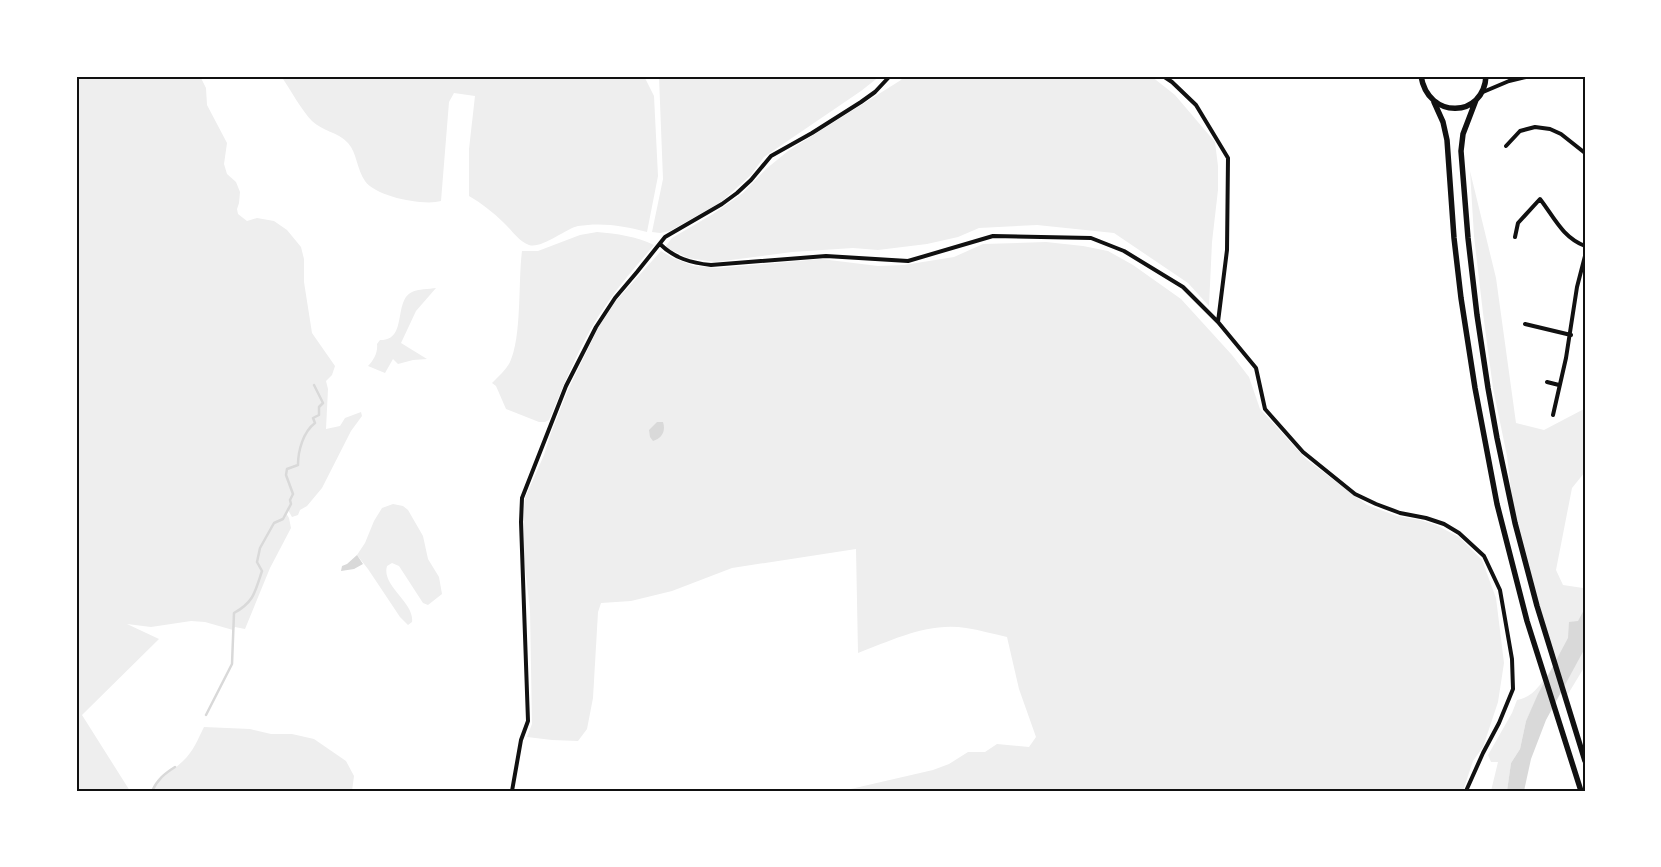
<svg xmlns="http://www.w3.org/2000/svg" width="1661" height="867" font-family="Helvetica,sans-serif">
	<rect width="100%" height="100%" fill="#fff"/>
	<!-- green -->
	<path fill="#eee" d="M76 76H200L206 88 207 105 227 143 224 164 227 174 236 182 240 192 239 203 237 209 238 214 247 221 257 218 274 221 287 230 301 247 304 259V282L312 333 335 366 332 375 326 381 328 389 326 429 340 426 345 418 361 412 362 416 351 431 322 488 307 506 300 510 298 515 292 517 288 510 286 513 289 518 291 528 270 568 245 629 235 627 233 630 205 622 191 621 151 627 127 624 159 639 82 715 130 791H76Z
		M281 76H644L654 96 658 176 647 232C625 226 602 222 578 226 565 229 542 249 529 245 518 241 511 229 503 222 493 212 481 203 469 196V149L475 96 454 93 449 102 441 201C424 206 376 197 365 181 357 170 357 153 348 143 338 132 322 131 312 121 302 111 290 89 281 76Z
		M651 76H880L861 91 764 157 751 175 721 202 670 231 660 233 652 232 663 179 659 77 652 79Z
		M904 76H1151L1175 95 1215 142 1218 166V190L1212 242 1209 306 1188 283 1114 233 1037 225 979 228 958 237 927 244 878 250 853 248 792 252 715 262 688 258 665 247 672 238 713 214 743 193 766 169 788 151 901 80Z
		M1470 171 1496 278 1516 423 1544 430 1584 409 1585 407V472L1572 488 1556 570 1563 585 1583 588 1585 587V666L1565 699 1515 523 1507 456 1493 388 1483 313 1474 236Z
		M597 232C617 234 636 236 654 245 638 264 622 282 608 302 582 338 566 380 549 420L545 422H539L506 409 496 386 492 383C498 377 506 370 510 362 522 336 518 282 522 251H538L580 235Z
		M1046 242 1083 246 1108 251 1133 265 1181 299 1232 355 1249 377 1260 409 1306 459 1367 505 1397 516 1420 520 1436 525 1459 537 1482 560 1496 598 1504 663 1498 702 1483 747 1473 761 1463 791H842L933 770 949 764 968 752H985L997 744 1029 747 1036 737 1019 689 1007 637C993 634 980 630 966 628 928 622 893 640 858 653L856 549 732 568 672 591 631 601 601 603 598 612 593 698 587 729 578 741 552 740 527 737 532 724 530 610 524 559 523 518 525 498 544 455 551 433 568 390 598 328 615 302 661 251 673 258 694 266 718 268 821 259 878 266 904 265 954 257 983 244Z
		M436 288 416 311 401 343 427 359 413 360 398 364 393 359 385 373 368 366C374 360 378 352 377 344L380 340C408 341 393 301 412 292 418 289 429 289 436 288Z
		M393 504 403 506 408 510 423 536 428 559 439 577 442 594 428 605 423 603 399 566 392 563 387 566C381 586 415 603 412 622L408 625 400 617 368 569 357 555 365 543 374 521 382 508Z
		M1549 673 1526 721 1520 749 1511 763 1507 791H1491L1498 762H1491L1488 755 1512 713 1517 700C1533 697 1539 686 1549 673Z
		M204 727 250 729 271 734H292L314 739 346 761 354 776 352 791H152C161 772 170 774 183 761 193 752 198 739 204 727Z"/>
	<!-- water -->
	<path fill="#d9d9d9" d="M657 422H663C666 431 662 438 653 441L650 437 649 430Z
		M357 555 363 564 354 569 341 571 342 566 347 564Z
		M1585 608V648L1546 720 1531 759 1524 791H1507L1511 763 1520 749 1526 721 1538 694 1568 638 1569 622 1578 621Z"/>
	<g fill="none" stroke-linecap="round" stroke-linejoin="round">
		<!-- stream -->
		<path stroke="#d9d9d9" stroke-width="2.5" d="M206 715 232 664 234 613C254 602 255 592 262 571L257 562 260 548 274 523 283 519 291 504 290 500 293 494 286 475 287 469 298 465C298 451 303 432 315 423L313 418 319 415V407L323 403 314 385
			M152 791C158 779 164 774 175 767"/>
		<!-- minor -->
		<path stroke="#111" stroke-width="4" d="M1163 76 1172 82 1196 105 1228 158 1227 250 1218 322 1256 368 1265 409 1303 452 1355 494 1376 504 1400 513 1426 518 1444 524 1459 533 1484 556 1500 590 1512 659 1513 689 1499 723 1483 753 1466 791
			M1483 92 1509 81 1530 76
			M1506 146 1520 131 1535 127 1550 129 1561 134 1585 153
			M1515 237 1518 223 1540 199C1554 217 1562 237 1585 246
			M660 244C674 258 691 263 711 265L826 256 908 261 993 236 1091 238 1124 251 1183 287 1218 322
			M1525 324 1571 335
			M1547 382 1559 385
			M1553 415 1566 358 1577 287 1585 256
			M512 791 521 740 528 721 521 522 522 498 566 386 596 327 615 298 637 272 665 237 722 204 737 193 751 180 771 156 812 133 861 102 875 92 890 76"/>
		<!-- primary -->
		<path stroke="#111" stroke-width="5.5" d="M1421 76C1428 120 1484 118 1486 76
			M1476 100 1463 134 1461 151 1468 238 1477 315 1488 388 1497 438 1515 523 1537 606 1585 761
			M1434 102 1443 122 1447 140 1454 238 1461 298 1475 388 1497 504 1527 621 1581 791"/>
	</g>
	<!-- border -->
	<rect width="1661" height="867" fill="none" stroke="#ffffff" stroke-width="155"/>
	<rect x="78" y="78" width="1506" height="712" fill="none" stroke="#111" stroke-width="2"/>
</svg>
